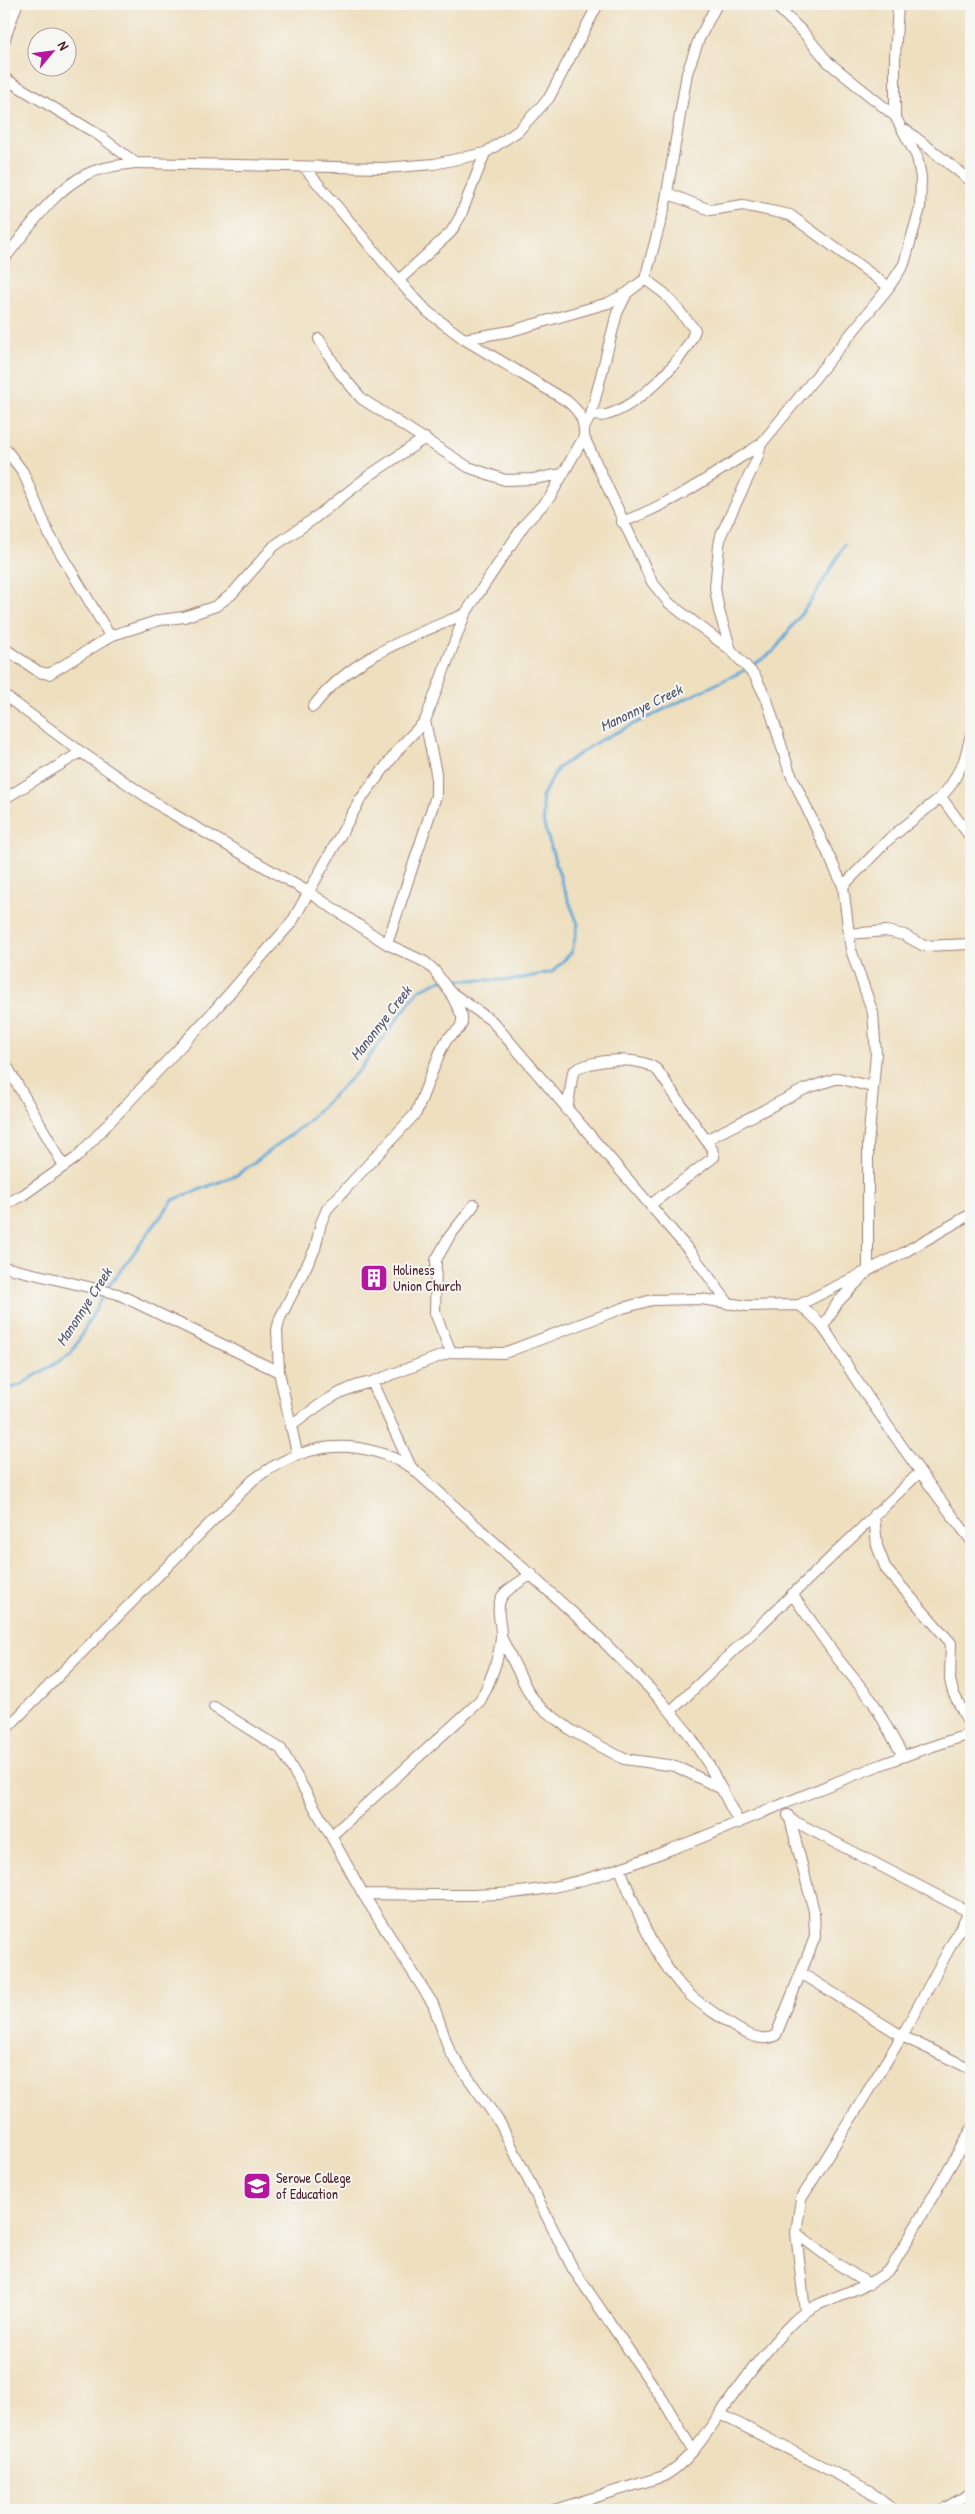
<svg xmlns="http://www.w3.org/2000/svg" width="975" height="2514" font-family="'Patrick Hand',sans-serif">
	<rect width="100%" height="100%" fill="#f6f6f2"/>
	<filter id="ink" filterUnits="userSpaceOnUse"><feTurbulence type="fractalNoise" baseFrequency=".02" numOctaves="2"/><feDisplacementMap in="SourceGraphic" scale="10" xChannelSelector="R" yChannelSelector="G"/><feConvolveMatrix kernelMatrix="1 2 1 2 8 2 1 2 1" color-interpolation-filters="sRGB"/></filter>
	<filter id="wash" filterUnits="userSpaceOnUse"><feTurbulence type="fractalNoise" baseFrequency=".0096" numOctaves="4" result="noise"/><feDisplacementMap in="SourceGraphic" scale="20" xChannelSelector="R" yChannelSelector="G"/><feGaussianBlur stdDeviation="1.12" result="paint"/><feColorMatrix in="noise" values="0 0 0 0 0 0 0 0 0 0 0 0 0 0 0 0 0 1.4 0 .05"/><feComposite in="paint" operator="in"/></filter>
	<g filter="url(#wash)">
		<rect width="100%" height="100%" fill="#eedfbf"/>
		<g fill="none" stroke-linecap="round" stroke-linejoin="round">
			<!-- stream -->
			<path stroke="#60a9d8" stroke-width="3" d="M751 667 774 651 815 595 845 544
				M4 1391 20 1385 71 1354 106 1290 173 1200 237 1175 305 1124 361 1068 419 990 441 980H513L552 972 572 952 578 924 563 886 544 825 542 796 558 768 597 742 745 670"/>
		</g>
	</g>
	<g filter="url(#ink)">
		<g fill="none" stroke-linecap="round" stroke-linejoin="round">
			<defs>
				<path id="minor" d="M774 4 803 32 828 62 895 116
					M4 41 17 4
					M4 78 97 134 136 163
					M906 130 971 181
					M304 167 407 290 428 312 464 339 567 401C580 412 585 420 584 437L652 582 669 603 731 650 755 676 767 700 789 770 843 886 851 950 873 1013 876 1054 868 1145V1271L838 1302 823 1327
					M667 193 710 210 743 205 790 215 889 287
					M4 259C28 230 52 191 87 174 103 167 120 165 136 163L384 168 434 164 485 153 518 131 549 98 598 4
					M399 280 451 232 460 217 485 153
					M319 339 339 372 362 399 468 467 505 480 533 479 562 474
					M464 339 511 331 608 303 627 293 645 279
					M591 415 617 313 627 293
					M585 426 591 415C595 415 602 417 606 415 637 407 685 360 695 330L665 294 645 279 665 205 687 73 699 39 717 4
					M4 447 23 472 49 534 110 636
					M622 522C674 503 714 474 761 444
					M4 648 39 672 49 674 113 635 160 620 184 617 216 606 232 594 274 546 312 520 370 475 425 438
					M731 650 719 611 715 588 719 546 721 535 757 459 761 444 889 287 904 264 920 208 921 177 917 157 895 116V57L898 4
					M4 695 81 752 166 810 310 893 387 944 425 962 434 970 449 991 492 1021 693 1255 729 1304
					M313 707C350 658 410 637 465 614
					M941 797 971 838
					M4 799 81 752
					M843 886 889 839 941 797 951 785 964 761 971 735
					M849 934 886 931 904 935 924 946 971 944
					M387 944 436 796V773L425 721
					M4 1061 64 1166
					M567 1111 573 1072C590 1058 643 1055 658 1071L712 1149 714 1157 650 1205
					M706 1140 805 1089 838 1078 872 1087
					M4 1205 23 1195 76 1158 213 1012 292 922 360 800 402 745 425 721 465 614 524 525 550 497 584 437
					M4 1267 118 1294 279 1372 297 1453
					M799 1305C827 1323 840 1357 859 1384 895 1437 931 1489 971 1540
					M451 1352 435 1313 436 1260 449 1237 474 1205
					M279 1372 277 1330 280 1318 315 1249 321 1223 327 1209 416 1113 440 1052 447 1039 459 1029 462 1023V1016L450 992
					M290 1427C316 1407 339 1388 372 1382
					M411 1467 372 1382 451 1352 504 1353 623 1308 652 1300 701 1299 747 1306 799 1305 903 1253 971 1214
					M874 1514 877 1546 886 1569 951 1643 950 1680 953 1692 971 1728
					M532 1574C523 1580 510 1587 503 1595 494 1607 502 1624 501 1638 499 1658 490 1683 480 1701L331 1836 363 1894 433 2004 450 2052 500 2123 573 2269 663 2400 693 2451
					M792 1594 838 1659 873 1702 903 1756
					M501 1637 529 1693 539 1706 572 1731 624 1759 675 1766 722 1789
					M214 1707 281 1749 331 1836
					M671 1711 919 1473
					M4 1731 253 1480C304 1442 355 1435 411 1467L594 1632 660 1699 688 1733 709 1765 739 1823
					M788 1815 790 1819 971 1913
					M620 1869C638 1912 655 1962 690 1995 702 2006 717 2014 730 2024 742 2032 763 2044 776 2035L815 1937 814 1911 790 1819
					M363 1894C424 1894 488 1899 548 1888 596 1879 640 1861 685 1844 780 1807 873 1763 971 1734
					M801 1973 902 2036 971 2069
					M796 2233 836 2263 869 2284
					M805 2311 796 2233 801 2199 902 2036 969 1912
					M720 2414 868 2490 893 2510
					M554 2510 664 2476C690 2461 705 2435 722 2411 744 2380 766 2349 793 2322 820 2295 864 2294 892 2267L971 2130
					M942 2510 971 2493"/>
			</defs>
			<!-- minor casing -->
			<use href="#minor" stroke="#9c7f75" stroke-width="12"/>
			<!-- minor -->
			<use href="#minor" stroke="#fff" stroke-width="10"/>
		</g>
	</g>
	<!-- icons -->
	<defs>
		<symbol id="building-square" viewBox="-11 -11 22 22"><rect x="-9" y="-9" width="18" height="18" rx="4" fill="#b5179e" stroke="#f6f6f2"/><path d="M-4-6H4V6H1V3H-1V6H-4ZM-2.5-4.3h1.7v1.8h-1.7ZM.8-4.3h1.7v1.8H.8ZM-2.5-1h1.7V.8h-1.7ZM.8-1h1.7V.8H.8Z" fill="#fff"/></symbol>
		<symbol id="university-square" viewBox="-11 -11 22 22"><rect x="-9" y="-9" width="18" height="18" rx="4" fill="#b5179e" stroke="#f6f6f2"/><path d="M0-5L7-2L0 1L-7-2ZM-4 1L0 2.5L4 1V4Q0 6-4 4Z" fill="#fff"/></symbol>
	</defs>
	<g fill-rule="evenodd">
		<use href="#building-square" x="358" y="1262" width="32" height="32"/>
		<use href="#university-square" x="241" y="2170" width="32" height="32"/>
	</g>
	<g text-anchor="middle" stroke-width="4" stroke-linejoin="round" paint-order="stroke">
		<!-- poi labels -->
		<g font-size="14" fill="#4a1f2b" stroke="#f6f6f2" text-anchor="start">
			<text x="393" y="1275">Holiness<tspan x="393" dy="16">Union Church</tspan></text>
			<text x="276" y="2183">Serowe College<tspan x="276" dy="16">of Education</tspan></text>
		</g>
		<!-- water labels -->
		<g font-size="15" font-style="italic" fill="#535670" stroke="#f6f6f2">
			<text transform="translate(641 708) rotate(-26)" y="5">Manonnye Creek</text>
			<text transform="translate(381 1023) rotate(-52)" y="5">Manonnye Creek</text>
			<text transform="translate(84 1307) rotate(-57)" y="5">Manonnye Creek</text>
		</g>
	</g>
	<!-- margin -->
	<rect width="975" height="2514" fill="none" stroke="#f6f6f2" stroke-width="20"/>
	<!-- north arrow -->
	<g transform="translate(52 52) rotate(61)"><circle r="24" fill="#f6f6f2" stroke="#b1a0a2"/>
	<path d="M0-4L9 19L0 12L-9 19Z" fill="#b5179e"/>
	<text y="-8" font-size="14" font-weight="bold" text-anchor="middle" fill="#4a1f2b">N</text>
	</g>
</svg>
